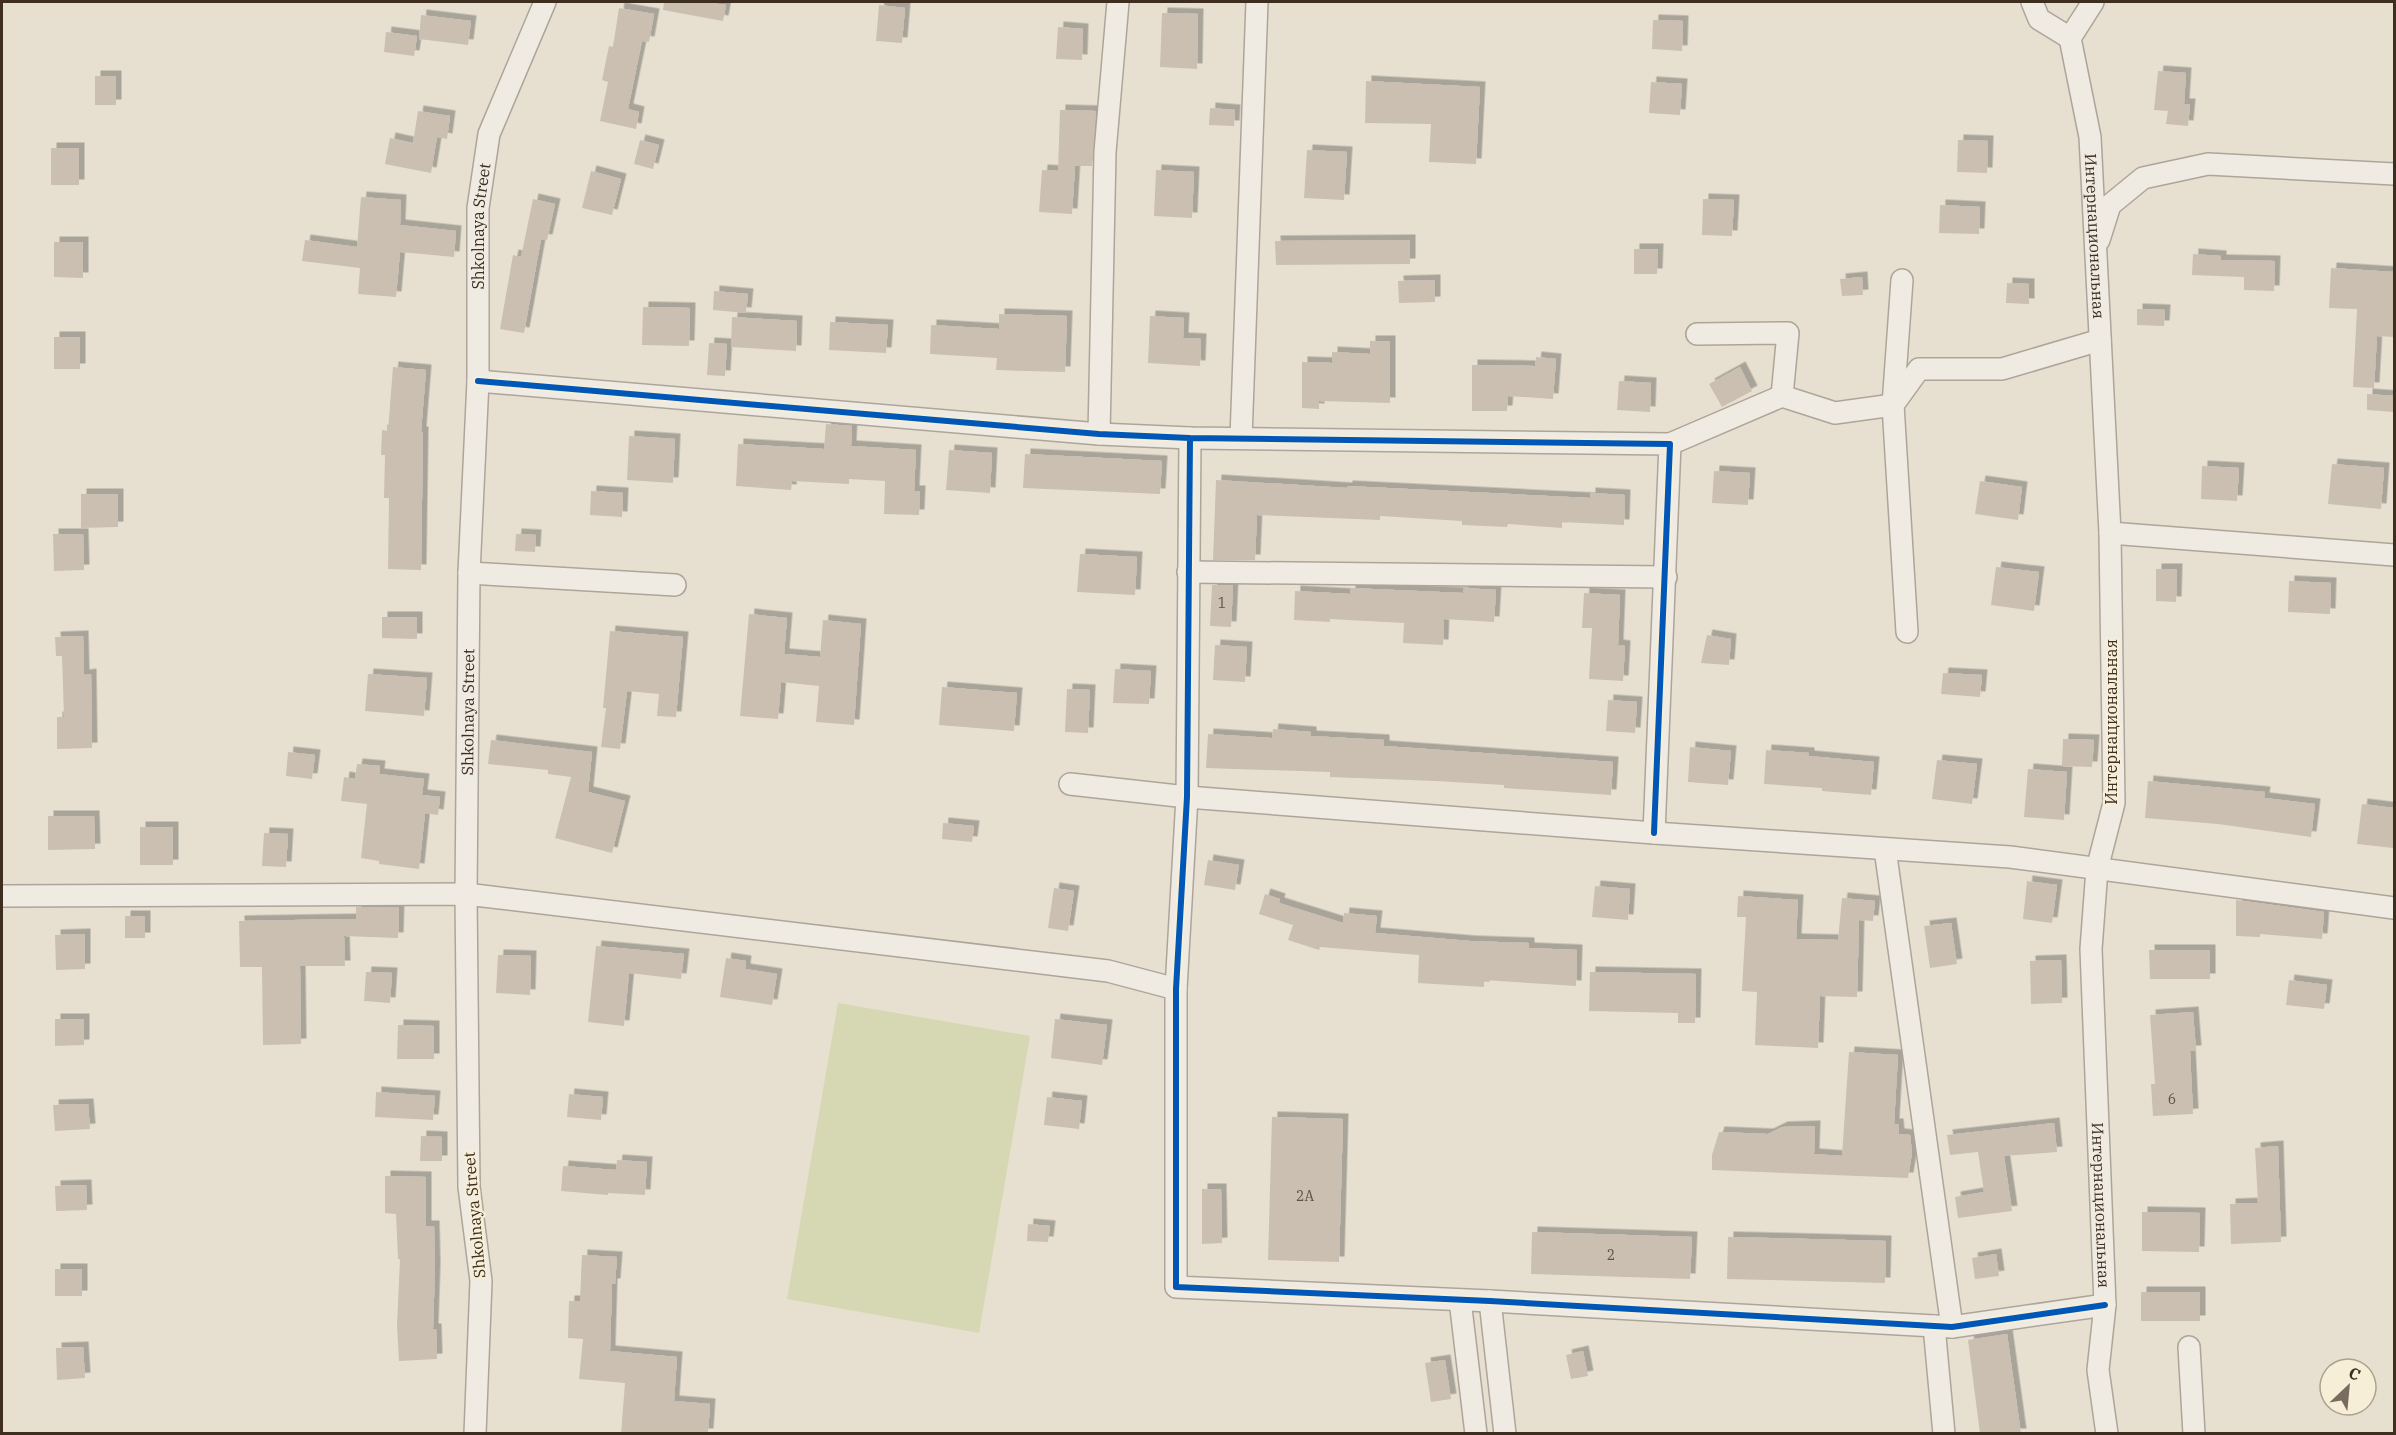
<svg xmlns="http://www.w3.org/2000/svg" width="2396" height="1435" font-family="'IBM Plex Serif',serif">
	<defs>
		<filter id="shadow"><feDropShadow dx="5.5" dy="-5.5" stdDeviation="0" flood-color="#0004"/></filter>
	</defs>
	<rect width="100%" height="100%" fill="#e7e0d1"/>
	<!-- green -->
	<path fill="#d6d7b3" d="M838 1003 1030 1036 979 1333 787 1299Z"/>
	<!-- building -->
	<path fill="#cbbfb2" filter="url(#shadow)" d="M664 2H704L726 5 723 21 663 10Z
		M879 5 905 8 902 43 876 41Z
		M619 8 654 14 649 42 642 41 628 109 639 112 636 129 600 121 608 82 602 80 609 46 613 47Z
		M1162 13 1198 14 1197 69 1160 67Z
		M421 15 471 21 468 45 419 39Z
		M1653 20 1683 21 1682 51 1652 49Z
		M1058 27 1083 29 1082 60 1056 59Z
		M386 32 417 36 414 56 384 52Z
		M2158 71 2186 73 2184 104H2190L2188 126 2166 124 2168 111 2154 110Z
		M95 76H116V105H95Z
		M1366 81 1480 87 1476 164 1429 162 1431 124 1365 123Z
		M1651 82 1682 84 1680 115 1649 113Z
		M1210 108 1235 110 1234 126 1209 125Z
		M1060 110 1096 111 1092 166H1075L1072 214 1039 212 1042 170 1058 171Z
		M418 111 450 116 447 139 437 137 431 173 385 164 390 138 413 143Z
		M640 140 659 145 653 169 634 164Z
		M1958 140 1988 141 1987 173 1957 172Z
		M51 148H79V185H51Z
		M1307 150 1347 152 1344 200 1304 198Z
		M1156 170 1194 172 1192 218 1154 216Z
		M591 171 621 179 612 215 582 208Z
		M361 197 401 200 400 225 456 231 454 257 400 252 396 297 358 294 360 268 302 261 305 240 357 247Z
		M533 199 555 204 547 240 541 239 524 333 500 329 513 255 521 257Z
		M1703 199 1734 200 1732 236 1702 235Z
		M1940 205 1980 207 1979 234 1939 233Z
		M1410 240V264L1276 265 1275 241Z
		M54 242H83V278L54 277Z
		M1634 249H1658L1657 274H1634Z
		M2193 254 2221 256V260L2275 261 2274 291 2244 290V277L2192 275Z
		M2331 268 2394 272V337L2377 336 2374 388 2353 387 2357 309 2329 308Z
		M1862 277 1863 295 1842 296 1840 279Z
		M1435 280V302L1399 303 1398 281Z
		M2007 283 2029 284V304L2006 303Z
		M714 291 748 294 746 313 713 310Z
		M643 307 690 308 689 346 642 345Z
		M2137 309 2165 310 2164 326 2137 325Z
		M999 314 1067 316 1065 372 996 370 997 358 930 354 931 325 999 329Z
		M1150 316 1184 318 1183 338 1201 339 1200 366 1148 363Z
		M732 317 797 321 796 351 731 347Z
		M830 322 888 325 886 353 829 350Z
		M54 337H80V369H54Z
		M1370 341H1390V403L1319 401V409L1302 408V362L1332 363V352L1370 354Z
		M709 343 727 344 725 376 707 375Z
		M1536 357 1556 359 1553 399 1508 396 1507 411H1472V365L1535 366Z
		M393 367 426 370 421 432H423L421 570 388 569 389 498H384L385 455H381L382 430 388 431Z
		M1740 367 1752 391 1722 407 1709 384Z
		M1619 381 1651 383 1650 412 1617 410Z
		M2367 394 2394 396V412L2367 410Z
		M826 424 852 426 851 446 916 450 914 491H920L919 515 884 514 885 481 849 479V484L792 481 791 490 736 486 738 444 824 449Z
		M629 436 675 439 673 483 627 480Z
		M949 450 992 453 990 493 946 490Z
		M1025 454 1162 461 1160 494 1023 488Z
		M2332 464 2384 468 2381 509 2328 504Z
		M2202 466 2239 468 2237 501 2201 499Z
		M1714 471 1750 473 1748 505 1712 503Z
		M1216 480 1347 488V486L1590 498V493L1625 495 1624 525 1562 522V528L1508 524 1507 527 1462 525V521L1380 516V520L1257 515 1255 560H1213Z
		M1980 481 2022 487 2018 520 1975 514Z
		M591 491 623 493 622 517 590 515Z
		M81 494H118V527L81 528Z
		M53 534H83L84 570 54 571Z
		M516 534 536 535 535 552 515 551Z
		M1080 554 1137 557 1135 595 1077 592Z
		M1996 567 2039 572 2034 611 1991 605Z
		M2156 569H2177L2176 602 2156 601Z
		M2289 581 2331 583 2330 614 2288 612Z
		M1212 585H1233L1231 627 1210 626Z
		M1350 588 1463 593 1464 588 1496 590 1494 622 1444 619 1443 645 1403 643 1404 623 1330 619V622L1294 620 1295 591 1350 594Z
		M1584 593 1620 595 1618 645 1625 646 1623 681 1589 679 1592 628H1582Z
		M749 614 787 618 784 654 820 657 823 620 861 624 854 725 816 722 819 686 781 682 778 719 740 716Z
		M382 617H417V639L382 638Z
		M610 631 683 637 676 717 657 716 659 694 627 691 620 749 601 747 606 708H603Z
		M1707 635 1731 639 1729 665 1701 663Z
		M83 636 84 675 91 674 92 748 57 749V717H64L62 656H56L55 637Z
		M1215 645 1247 647 1245 682 1213 680Z
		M1115 669 1151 671 1149 704 1113 703Z
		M1943 673 1982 675 1980 697 1941 694Z
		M368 674 427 678 424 716 365 711Z
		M942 687 1017 693 1014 731 939 725Z
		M1067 689 1090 690 1088 733 1065 732Z
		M1608 700 1637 702 1635 733 1606 731Z
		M1273 729 1311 732V736L1384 740V746L1613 762 1611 795 1504 788V785L1436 781 1330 777V772L1206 768 1208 734 1272 738Z
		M2063 739 2094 740 2092 767 2062 766Z
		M491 740 592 752 588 792 625 801 612 853 555 838 571 777 548 774V770L488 764Z
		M1690 747 1731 751 1728 785 1688 782Z
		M1766 750 1809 753V756L1874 762 1871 795 1822 791V788L1764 784Z
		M288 752 315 755 312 779 286 776Z
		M1937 760 1977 764 1972 804 1932 799Z
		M357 764 380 766 379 774 424 779 422 795 440 797 438 815 425 813 419 869 379 864V861L361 858 367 804 341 801 344 777 355 779Z
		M2028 769 2067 772 2064 820 2024 817Z
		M2148 781 2265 792 2264 798 2315 804 2311 837 2218 824 2145 818Z
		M2362 804 2394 808 2393 848 2357 844Z
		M48 816H94L95 849 48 850Z
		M943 823 974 826 972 842 942 839Z
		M140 827H173V865H140Z
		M264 833 288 834 286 867 262 866Z
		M1208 860 1239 865 1235 890 1204 885Z
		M2027 881 2057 885 2052 923 2023 919Z
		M1595 886 1630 889 1628 920 1592 917Z
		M1054 888 1074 891 1068 931 1048 928Z
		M1265 894 1280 899 1279 903 1343 923 1344 913 1377 916 1375 933 1470 941 1529 943V948L1577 950 1576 986 1484 980V987L1418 983 1419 955 1320 947 1319 950 1288 940 1293 925 1259 914Z
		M1738 896 1798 900 1796 939 1838 940 1842 898 1875 901 1873 921 1859 920 1857 997 1820 996 1818 1048 1755 1045 1757 992 1742 991 1746 917H1737Z
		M2236 900 2324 912 2322 939 2260 934V937L2236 936Z
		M356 907H399L398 938 344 936 345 966H300L301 1044 263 1045 262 967H240L239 921 356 919Z
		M125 916H145V938H125Z
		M1951 923 1957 964 1930 968 1924 926Z
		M85 934V969L56 970 55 935Z
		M596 946 684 954 681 979 629 973 624 1026 588 1022Z
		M2149 950H2210V979H2150Z
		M498 955 531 956 530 995 496 993Z
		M726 958 746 961 745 969 777 974 772 1005 720 997Z
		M2061 960 2062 1003 2031 1004 2030 961Z
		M366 972 392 973 390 1003 364 1001Z
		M1590 972 1696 974 1695 1023H1678V1013L1589 1011Z
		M2289 980 2327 985 2324 1009 2286 1005Z
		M2193 1012 2196 1051H2190L2193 1114 2153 1116 2151 1084H2155L2150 1015Z
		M55 1019H84V1045L55 1046Z
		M1055 1019 1107 1025 1102 1065 1051 1058Z
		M398 1025 434 1026V1059H397Z
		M1849 1052 1898 1055 1894 1124H1898L1899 1134 1910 1135 1912 1153 1908 1178 1712 1170V1155L1719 1132 1768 1134 1782 1127 1815 1126 1814 1154 1842 1156Z
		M376 1092 435 1096 433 1120 375 1117Z
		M569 1094 603 1097 601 1120 567 1117Z
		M1047 1097 1082 1101 1079 1129 1044 1125Z
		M88 1104 90 1129 55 1131 53 1105Z
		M1272 1117 1343 1119 1339 1262 1268 1260Z
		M2054 1123 2057 1152 2004 1156 2012 1211 1958 1218 1955 1197 1984 1192 1978 1152 1950 1155 1947 1135Z
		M421 1136 442 1137V1161H420Z
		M2278 1146 2281 1242 2231 1244 2230 1204 2258 1203 2255 1148Z
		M617 1160 647 1162 645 1195 608 1193V1195L561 1191 563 1166 616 1170Z
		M385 1176 426 1177V1226H434L435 1268 433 1329H436L437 1359 399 1361 397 1326 400 1259H398L396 1214 385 1213Z
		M86 1185 87 1210 56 1211 55 1186Z
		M1202 1189H1221L1222 1243 1202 1244Z
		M2142 1212 2200 1213 2199 1252 2142 1251Z
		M1028 1224 1050 1226 1048 1242 1027 1241Z
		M1532 1232 1692 1237 1690 1279 1531 1274Z
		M1728 1237 1886 1241 1885 1283 1727 1279Z
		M1996 1254 1999 1276 1975 1279 1972 1258Z
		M582 1255 617 1257 615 1284H612L610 1351 677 1357 674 1401 710 1404 708 1434H621L625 1383 579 1379 583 1339 568 1338 569 1301H580Z
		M55 1269H82V1296H55Z
		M2141 1292H2200V1321H2141Z
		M2007 1334 2021 1434H1980L1968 1340Z
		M83 1347 85 1378 57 1380 56 1348Z
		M1583 1351 1588 1376 1571 1379 1566 1355Z
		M1445 1360 1451 1399 1431 1402 1425 1363Z"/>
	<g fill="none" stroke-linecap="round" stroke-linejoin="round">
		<defs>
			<g id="minor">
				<path d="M2032 2 2039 19 2070 38"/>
				<path id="s1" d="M2093 2 2070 38 2090 137 2110 533 2114 803 2097 869 2091 949 2105 1305 2098 1370 2107 1434"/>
				<path d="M2099 240 2110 205 2143 178 2208 164 2394 174"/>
				<path d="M1902 280 1893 405 1907 632"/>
				<path d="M1697 334 1788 333 1782 396"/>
				<path d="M478 381 1099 434 1190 438 1670 444 1654 833"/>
				<path d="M1099 434 1105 152 1118 2"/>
				<path d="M1190 438 1187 797 1176 989V1287L1490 1301 1952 1327 2105 1305"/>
				<path d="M1241 438 1257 2"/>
				<path d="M1670 444 1782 396 1835 413 1893 405 1919 369H2002L2100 340"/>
				<path d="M2110 533 2394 555"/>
				<path d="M1188 572 1666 577"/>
				<path d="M469 573 675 585"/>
				<path d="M1070 784 1187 797 1654 833 2010 857 2394 908"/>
				<path d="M1885 849 1952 1327"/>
				<path d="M2 896 466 894 1108 971 1176 989"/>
				<path d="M1460 1300 1476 1434"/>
				<path d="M1490 1301 1505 1434"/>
				<path d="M1934 1326 1944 1434"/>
				<path d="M2189 1347 2194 1434"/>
				<path id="s2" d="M475 1434 481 1281 469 1187 466 894 469 573 478 381V208L489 134 545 2"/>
			</g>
		</defs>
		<!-- minor casing -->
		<use href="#minor" stroke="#ada599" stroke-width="24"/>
		<!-- minor -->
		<use href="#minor" stroke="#efebe3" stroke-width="21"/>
		<defs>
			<path id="cycleway" d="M478 381 1099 434 1190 438 1670 444 1654 833
				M1190 438 1187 797 1176 989V1287L1490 1301 1952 1327 2105 1305"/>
		</defs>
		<!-- cycleway casing -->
		<use href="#cycleway" stroke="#f7eed8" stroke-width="10"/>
		<!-- cycleway -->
		<use href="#cycleway" stroke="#0057b8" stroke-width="6"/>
	</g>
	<g text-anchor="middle" stroke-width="4.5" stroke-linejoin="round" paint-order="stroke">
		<!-- number labels -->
		<g font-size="14" fill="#605244">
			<text x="1222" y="608">1</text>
			<text x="2172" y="1104">6</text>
			<text x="1305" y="1201">2А</text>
			<text x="1611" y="1260">2</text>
		</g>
		<!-- street labels -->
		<g font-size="16" fill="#3d2e20" stroke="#f7eed8">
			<text dy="6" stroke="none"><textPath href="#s2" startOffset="1209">Shkolnaya Street</textPath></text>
			<text dy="6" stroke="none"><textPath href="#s1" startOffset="243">Интернациональная</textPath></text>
			<text dy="6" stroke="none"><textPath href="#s2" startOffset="723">Shkolnaya Street</textPath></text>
			<text transform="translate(2111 722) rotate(-90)" y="6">Интернациональная</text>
			<text dy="6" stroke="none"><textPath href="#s1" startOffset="1215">Интернациональная</textPath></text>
			<text transform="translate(474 1215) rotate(-95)" y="6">Shkolnaya Street</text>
		</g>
	</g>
	<!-- border -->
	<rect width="2396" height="1435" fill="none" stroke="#3d2e20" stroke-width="6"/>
	<!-- north arrow -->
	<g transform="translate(2348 1387) rotate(26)"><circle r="28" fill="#f7eed8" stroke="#ada18e" stroke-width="1.5"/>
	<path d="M0-4.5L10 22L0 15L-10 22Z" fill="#786c5e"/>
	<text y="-9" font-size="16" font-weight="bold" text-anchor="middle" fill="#3d2e20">С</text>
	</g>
</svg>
